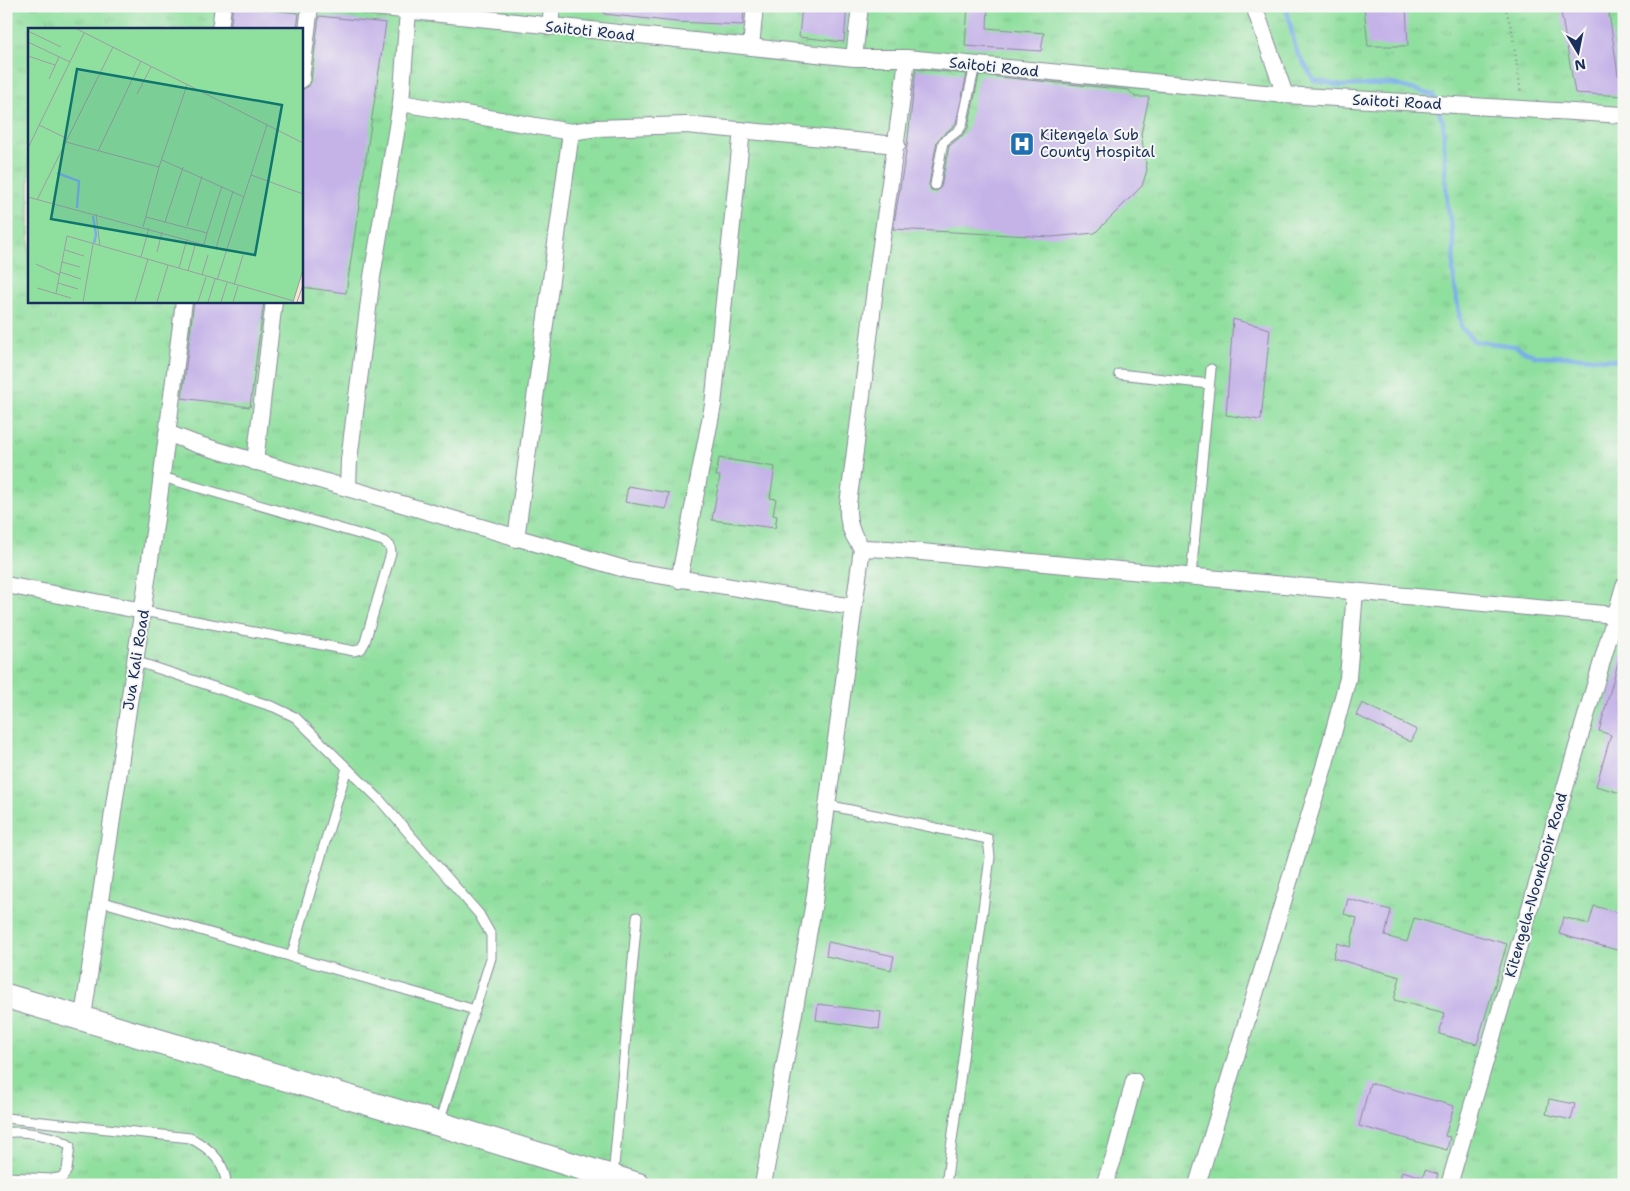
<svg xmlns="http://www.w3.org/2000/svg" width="1630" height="1191" font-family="'Shantell Sans',sans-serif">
	<defs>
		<pattern id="grass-tufts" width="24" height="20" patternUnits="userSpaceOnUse" patternTransform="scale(1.25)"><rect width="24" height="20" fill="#8fdf9e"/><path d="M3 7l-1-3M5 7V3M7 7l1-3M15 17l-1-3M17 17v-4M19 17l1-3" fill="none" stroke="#7bc08a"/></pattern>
	</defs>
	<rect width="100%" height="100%" fill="#f6f6f2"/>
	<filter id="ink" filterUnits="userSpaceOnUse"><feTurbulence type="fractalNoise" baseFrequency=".02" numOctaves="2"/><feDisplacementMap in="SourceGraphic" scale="10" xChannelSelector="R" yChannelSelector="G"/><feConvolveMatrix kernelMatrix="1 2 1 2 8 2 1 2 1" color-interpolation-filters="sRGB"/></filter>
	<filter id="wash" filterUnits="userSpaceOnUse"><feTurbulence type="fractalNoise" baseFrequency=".0096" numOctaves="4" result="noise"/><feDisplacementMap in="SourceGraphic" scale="20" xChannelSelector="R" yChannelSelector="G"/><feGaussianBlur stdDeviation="1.12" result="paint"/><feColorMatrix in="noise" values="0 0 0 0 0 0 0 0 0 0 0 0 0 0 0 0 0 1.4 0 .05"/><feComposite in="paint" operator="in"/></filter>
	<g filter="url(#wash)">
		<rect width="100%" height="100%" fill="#f4e6d3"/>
		<!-- grass -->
		<path fill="url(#grass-tufts)" stroke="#55877e" fill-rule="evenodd" d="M6 6H1624V1185H6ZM29 29H301V301H29Z"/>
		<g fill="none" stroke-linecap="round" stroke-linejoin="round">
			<!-- stream -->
			<path stroke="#79aee7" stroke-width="4.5" d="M1286 6 1296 50 1314 80 1341 86 1393 84 1433 95 1436 101
				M1438 109 1443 122 1447 202 1454 242 1453 272 1461 327 1474 341 1514 346 1535 356 1582 357 1624 361"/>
		</g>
		<g id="blocks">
			<!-- building -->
			<path fill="#c5b3e8" d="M233 6 299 13 297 29H230Z
				M605 6H744L743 25 676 22 604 14Z
				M802 6H847L844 42 799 37Z
				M968 6H988L987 28 1044 33 1041 51 965 46Z
				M1364 6H1406L1408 46H1368Z
				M1560 6H1608L1618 75 1624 76V96L1575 93Z
				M319 16 386 23 346 293 301 287V90L309 86 311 81Z
				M916 69 967 74 956 123 937 141 929 184 931 190 937 191 941 187 949 146 963 135 968 128 979 75 1129 90 1135 97H1149L1141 134 1147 170 1142 186 1095 233 1051 237 893 229 907 146Z
				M194 301H264L250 407 182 398Z
				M1233 319 1270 329 1261 420 1226 415Z
				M719 458 775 467 770 498 776 499 773 515 777 516 775 528 712 520 720 476H716Z
				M628 486 669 493 666 509 625 502Z
				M1620 656H1624V794L1596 786 1611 735 1599 731Z
				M1362 703 1417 730 1411 742 1356 715Z
				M1348 899 1391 910 1385 936 1407 942 1414 918 1507 944 1477 1044 1439 1034 1445 1013 1394 1000 1400 977 1333 958 1337 943 1350 947 1357 918 1344 914Z
				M1594 906 1624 914V952L1559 934 1563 917 1589 924Z
				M828 942 894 956 891 970 826 956Z
				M818 1004 881 1012 879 1029 816 1020Z
				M1370 1083 1454 1106 1445 1136 1450 1137 1447 1150 1359 1126Z
				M1549 1099 1575 1104 1571 1120 1546 1114Z
				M1425 1170 1438 1174 1436 1181H1439V1185H1409L1399 1182 1402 1171 1423 1177Z"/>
		</g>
	</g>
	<g filter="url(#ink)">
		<use href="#blocks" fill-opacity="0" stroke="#888a98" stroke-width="1"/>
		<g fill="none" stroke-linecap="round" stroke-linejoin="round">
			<defs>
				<path id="lane" d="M935 185 943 142 959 130 962 125 975 65
					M1119 374 1209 384
					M1191 576 1211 369
					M143 611 354 651 361 649 365 642 391 553 390 546 383 541 162 477
					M135 661 274 707 295 717 379 799 479 914 491 935V958L439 1123
					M827 805 988 839 990 857 946 1185
					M100 901 475 1010
					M291 957 347 768
					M6 1118 190 1138C208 1147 226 1162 226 1185
					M6 1133C21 1130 59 1136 70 1146L67 1170 63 1177 53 1179 6 1177
					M613 1177 637 917"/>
				<path id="street" d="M365 6 854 58H907L1285 95 1624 115
					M1254 6 1285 95
					M408 11 401 103 571 132 597 128 686 125 897 145
					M550 27 552 6
					M220 29 223 6
					M751 47 755 6
					M854 58 860 6
					M301 80 310 6
					M167 433 196 444 628 570 853 607
					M255 462 274 301
					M348 488 349 460 372 277 401 103
					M516 539 571 132
					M862 548C851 534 847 522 848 504 858 432 866 361 875 289 885 212 898 135 907 58
					M679 580 713 405 742 130
					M6 585 143 611
					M83 1017 159 498 184 301
					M763 1185 814 902 862 548 888 549 1615 615
					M1104 1185 1115 1154 1134 1081
					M1197 1185 1324 767 1348 678 1355 591
					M1449 1185 1624 586"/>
				<path id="secondary" d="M6 996 439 1124 638 1185"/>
			</defs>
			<!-- lane casing -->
			<use href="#lane" stroke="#888a98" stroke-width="11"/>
			<!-- street casing -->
			<use href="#street" stroke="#888a98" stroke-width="18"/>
			<!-- secondary casing -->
			<use href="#secondary" stroke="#888a98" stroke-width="26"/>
			<!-- path -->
			<path stroke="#888a98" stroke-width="2.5" stroke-dasharray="1 4" stroke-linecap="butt" d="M1505 6 1512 31 1521 93"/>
			<!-- lane -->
			<use href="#lane" stroke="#fff" stroke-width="9"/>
			<!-- street -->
			<use href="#street" stroke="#fff" stroke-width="16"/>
			<!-- secondary -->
			<use href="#secondary" stroke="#fff" stroke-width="24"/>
		</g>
	</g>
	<!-- icons -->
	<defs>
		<symbol id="hospital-square" viewBox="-11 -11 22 22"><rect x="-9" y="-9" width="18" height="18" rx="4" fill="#1f6fb2" stroke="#f6f6f2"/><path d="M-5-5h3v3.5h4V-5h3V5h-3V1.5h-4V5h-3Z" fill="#fff"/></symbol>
	</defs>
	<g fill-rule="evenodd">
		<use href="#hospital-square" x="1008" y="130" width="28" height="28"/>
	</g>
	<g text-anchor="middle" stroke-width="4" stroke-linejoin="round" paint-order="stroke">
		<!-- street labels -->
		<g font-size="15" fill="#1b2f5e" stroke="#f6f6f2">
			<text transform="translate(590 31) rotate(6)" y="5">Saitoti Road</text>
			<text transform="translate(994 67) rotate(6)" y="5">Saitoti Road</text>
			<text transform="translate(1397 102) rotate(3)" y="5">Saitoti Road</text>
			<text transform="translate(136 660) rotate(-81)" y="5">Jua Kali Road</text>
			<text transform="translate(1536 885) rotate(-74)" y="5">Kitengela-Noonkopir Road</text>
		</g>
		<!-- poi labels -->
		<g font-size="15" fill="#1b2f5e" stroke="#f6f6f2" text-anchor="start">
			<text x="1040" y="140">Kitengela Sub<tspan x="1040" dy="17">County Hospital</tspan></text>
		</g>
	</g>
	<!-- overview -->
	<g transform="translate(28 28)">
		<rect width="275" height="275" fill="#f4e6d3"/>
		<path d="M0 1H275V242L265 274H0Z" fill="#8fdf9e"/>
		<path d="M0 42 29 56 3 108 0 106Z" fill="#8fdf9e"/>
		<path fill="none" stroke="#79aee7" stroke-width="2.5" d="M29 145 51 153 49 180M65 188 68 207 66 215"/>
		<path fill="none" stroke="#9d9da4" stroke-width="1" d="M49 1 275 115M0 3 33 19M0 14 42 34M0 28 27 37M21 51 31 29M109 66 123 39M11 97 40 111M38 114 131 139 159 57M0 120 56 5M70 123 113 33M134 132 216 169M223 147 275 166M0 169 199 223M9 172 85 19M68 186 72 218M118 189 179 205 176 216M137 194 155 139M159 198 174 148M115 199 131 139M179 205 194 158M188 220 205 163M37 222 56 228M129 224 134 204M113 229 121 200M34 234 52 239M8 236 32 247M151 240 159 211M160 243 168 214M32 244 53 251M174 247 180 227M189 252 239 97M30 255 50 261M206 257 215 227M9 260 43 270M28 265 39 208 266 273M55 274 65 216M107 274 120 231M129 274 140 237M170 274 178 249M180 274 187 251M193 274 199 255M205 274 210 258M265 274 275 242M269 274 275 257"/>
		<path fill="#0f766e" fill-opacity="0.15" stroke="#0f766e" stroke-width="2.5" d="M49 41 254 77 227 227 23 191Z"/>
		<rect width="275" height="275" fill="none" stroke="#1b2f5e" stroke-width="2.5"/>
	</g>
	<!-- margin -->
	<rect width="1630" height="1191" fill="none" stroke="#f6f6f2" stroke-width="25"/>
	<!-- north arrow -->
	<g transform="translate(1578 52) rotate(170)" stroke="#f6f6f2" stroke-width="4" paint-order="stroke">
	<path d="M0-4L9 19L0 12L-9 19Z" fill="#1b2f5e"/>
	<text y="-8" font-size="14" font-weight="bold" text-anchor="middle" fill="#1b2f5e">N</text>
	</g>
</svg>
